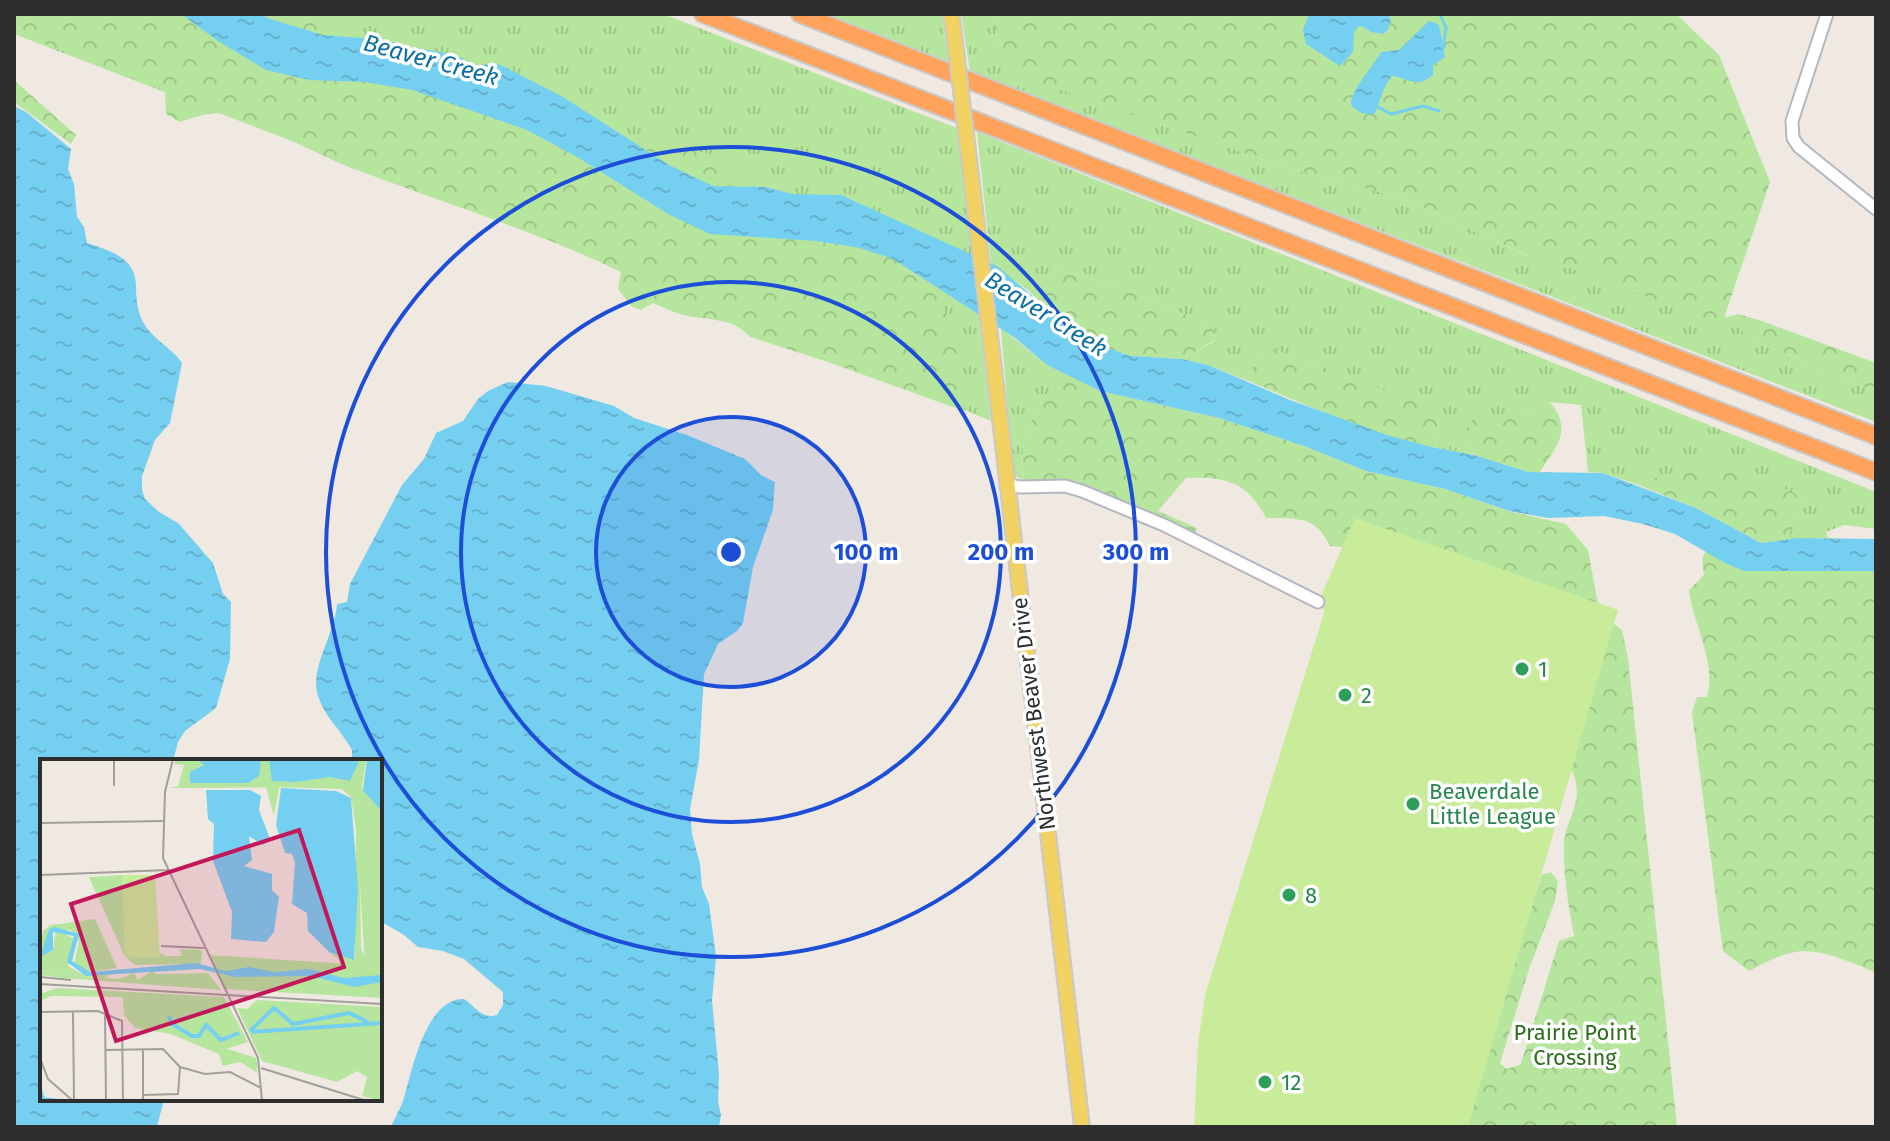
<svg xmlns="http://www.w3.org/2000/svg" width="1890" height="1141" font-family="'Fira Sans',sans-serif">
	<defs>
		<pattern id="grass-tufts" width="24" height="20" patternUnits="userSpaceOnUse" patternTransform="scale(2)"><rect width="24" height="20" fill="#b6e59e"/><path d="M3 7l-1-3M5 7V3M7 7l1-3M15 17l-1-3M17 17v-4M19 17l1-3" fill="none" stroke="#9dc588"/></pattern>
		<pattern id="forest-crowns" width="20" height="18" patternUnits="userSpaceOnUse" patternTransform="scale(2)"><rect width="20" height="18" fill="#b6e59e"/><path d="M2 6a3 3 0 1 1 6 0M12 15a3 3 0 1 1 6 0" fill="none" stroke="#9dc588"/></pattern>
		<pattern id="water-ripples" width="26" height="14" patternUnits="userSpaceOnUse" patternTransform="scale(2)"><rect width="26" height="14" fill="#75cff0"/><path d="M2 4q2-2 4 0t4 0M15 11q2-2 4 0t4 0" fill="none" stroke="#66b2ce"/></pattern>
	</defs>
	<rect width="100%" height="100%" fill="#efe9e1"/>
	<!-- grass -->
	<path fill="url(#grass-tufts)" d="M14 14H663L957 128 991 421 688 294 14 34Z
		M826 14H942L949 62Z
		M961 14H992L1000 50 1013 73 1288 168 1402 198 1528 256 1514 159 1699 317 1724 318 1759 342 1859 386 1876 390V422L970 72Z
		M977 132 1876 492V529L1844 525 1826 532 1828 538 1784 540 1799 519 1802 496 1711 462 1636 484 1603 473 1588 472 1581 405 1550 402 1519 414 1497 425 1467 435 1474 455 1436 448 1439 419 1428 405 1269 348 1243 379 1208 365 1182 359 1215 341 1214 327C1162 305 1112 281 1056 270L1029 291 991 263Z
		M1001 328 1047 365 1062 371C1036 412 1017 429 1024 480L1015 476 1012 462Z"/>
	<!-- forest -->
	<path fill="url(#forest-crowns)" d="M14 14H181L218 41 365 82 412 90 527 130 710 234 816 241 860 248 893 259 933 285 955 333 964 411 828 362 750 337C731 316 708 321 683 315 673 312 663 307 653 303L641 310 632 307 618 289 621 272C535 230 442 203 352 168 310 152 271 127 228 115 213 110 195 117 180 122L166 114 165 91 14 32Z
		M261 14H337L343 26 339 36 323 35 266 18Z
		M992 14H1676L1719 55 1770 182 1724 318 1738 314 1762 321 1876 363V390L1859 386 1759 342 1724 319 1699 317 1594 276 1529 256 1402 198 1288 168 1012 73 1000 50Z
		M14 80 76 135 71 144 14 102Z
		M646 144C682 151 725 146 747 180L745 187 713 186 669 165 643 148Z
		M1056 270C1112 281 1162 305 1214 327L1215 340 1182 359 1131 356 1085 341 1056 318 1029 291Z
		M1269 348 1429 405 1439 419 1436 448C1369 435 1306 404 1243 379Z
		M1062 371 1100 391 1219 418 1304 446 1366 471 1445 489 1508 511 1566 524 1588 550 1597 599 1605 617 1622 630 1628 658 1677 1127H1461L1477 1066 1542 875 1551 872 1558 881 1555 901 1529 969 1500 1063 1507 1069 1521 1064 1559 941 1574 936C1569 907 1563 876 1564 846 1565 817 1585 805 1573 772L1345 547 1330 546C1315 515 1297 519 1266 518 1248 482 1225 476 1186 478L1158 511 1197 528 1193 537 1101 491 1056 481 1024 480C1017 429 1036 412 1062 371Z
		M1550 402C1573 431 1557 445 1540 472H1528L1474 455 1467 435 1473 418 1497 425 1519 414Z
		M1711 461 1802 496 1799 519 1784 540 1761 543 1696 508 1636 484Z
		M1706 550C1762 587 1816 560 1876 571V973C1854 963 1827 951 1803 951 1785 952 1764 963 1749 971L1723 951 1692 713 1697 697H1707C1717 663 1693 624 1689 590L1704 575 1702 560Z"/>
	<!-- pitch -->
	<path fill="#c9ec9a" d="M1355 518 1618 610 1468 1127H1194L1198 1044 1205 995 1324 613 1321 596Z"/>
	<!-- water -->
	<path fill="url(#water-ripples)" d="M181 14H261L267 18 323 35 386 40 409 47 441 52 460 57 474 65 499 64 563 97 669 165 713 186 766 187 792 194 841 195 997 266 1086 341 1131 356 1182 359 1208 365 1290 400 1390 436 1431 447 1474 455 1528 472 1603 473 1696 508 1761 543 1798 538 1876 539V571H1744L1725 563 1675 534 1643 524 1604 516 1548 518 1509 511 1445 489 1366 471 1304 446 1219 418 1100 391 1047 365 1015 338 893 259 860 248 816 241 710 234 668 214 579 158 527 130 412 90 365 82 309 80 266 70 218 41Z
		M1309 14H1388L1391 20 1388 30 1383 34 1371 32 1362 26 1357 27 1354 33 1353 52 1340 66 1306 44 1303 31Z
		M1429 21 1438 24C1442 32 1442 46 1445 57L1433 65V75C1417 89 1408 78 1392 76 1382 87 1381 101 1374 114 1365 115 1357 112 1351 105 1350 91 1373 67 1381 52L1399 50Z
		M14 106 26 112 71 149 68 169 74 184 77 217 84 227 87 243C110 251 135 257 136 285 136 297 137 311 143 322 152 339 171 347 182 363L170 423 155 440 142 476V490L145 499 159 512 178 523 213 563 223 594 231 602 230 659 216 708 185 731 178 742 173 761H42V1099H164L157 1127H14Z
		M508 382 546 386 614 406 634 418 687 435 745 459 761 475 775 482 773 510 753 567 743 623 737 631 718 644 704 674 699 760 690 809 692 834 700 864 702 887 709 904 716 957 712 1001 719 1074 718 1101 721 1115 719 1127H391C395 1117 401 1108 404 1098 412 1070 426 998 464 999 475 1006 482 1020 497 1015L503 1005V992L464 959 443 951 418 947 404 935 380 921V761H352V750C342 731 325 718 318 696 309 669 335 634 337 604L347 602 350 584 402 485 424 459 436 433 463 421 478 399 488 391Z"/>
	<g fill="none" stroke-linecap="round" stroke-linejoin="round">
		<!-- stream -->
		<path stroke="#75cff0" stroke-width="3" d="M1440 14 1446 28 1442 54
			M1376 106 1391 114 1423 106 1439 111"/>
		<defs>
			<path id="minor" d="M1827 14 1792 121 1793 138 1799 147 1876 209
				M1007 485 1021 487 1065 486 1082 491 1164 525 1318 602"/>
			<path id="major" d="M951 14 954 33
				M998 402 1082 1127"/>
			<path id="highway" d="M703 14 1876 472
				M800 14 1876 436"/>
		</defs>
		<!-- minor casing -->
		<use href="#minor" stroke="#b4b7c1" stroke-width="15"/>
		<!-- major casing -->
		<use href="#major" stroke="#c9c9c9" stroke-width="18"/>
		<!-- highway casing -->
		<use href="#highway" stroke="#c9c9c9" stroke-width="20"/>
		<!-- minor -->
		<use href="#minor" stroke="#fff" stroke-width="11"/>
		<!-- major -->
		<use href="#major" stroke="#f2d163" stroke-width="14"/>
		<!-- highway -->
		<use href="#highway" stroke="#ffa35c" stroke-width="16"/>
		<defs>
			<path id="major-bridge" d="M954 33 998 402"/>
		</defs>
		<!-- major-bridge casing -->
		<use href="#major-bridge" stroke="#c9c9c9" stroke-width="18" stroke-linecap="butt"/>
		<!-- major-bridge -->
		<use href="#major-bridge" stroke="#f2d163" stroke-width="14"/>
	</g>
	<!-- distance rings -->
	<circle cx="731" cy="552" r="135" fill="#1d4ed8" fill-opacity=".12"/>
	<g fill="none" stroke="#1d4ed8" stroke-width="4">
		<circle cx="731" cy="552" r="135"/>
		<circle cx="731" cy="552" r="270"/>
		<circle cx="731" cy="552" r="405"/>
	</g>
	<!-- markers -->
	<g fill="#2e9e5b" stroke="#fff" stroke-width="3">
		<circle cx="1522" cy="669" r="8"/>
		<circle cx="1345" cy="695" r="8"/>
		<circle cx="1413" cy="804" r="8"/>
		<circle cx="1289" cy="895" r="8"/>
		<circle cx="1265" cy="1082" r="8"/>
	</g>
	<g text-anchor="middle" stroke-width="7" stroke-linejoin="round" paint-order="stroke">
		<!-- leisure labels -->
		<g font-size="22" fill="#27864d" stroke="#fff" text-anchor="start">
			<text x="1538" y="677">1</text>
			<text x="1361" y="703">2</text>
			<text x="1429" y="799">Beaverdale<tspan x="1429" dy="25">Little League</tspan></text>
			<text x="1305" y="903">8</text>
			<text x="1281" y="1090">12</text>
		</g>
		<!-- street labels -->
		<g font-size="22" fill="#2e2e2e" stroke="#fff">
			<text transform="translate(1033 714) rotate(-97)" y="8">Northwest Beaver Drive</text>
		</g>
		<!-- park labels -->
		<g font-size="22" fill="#2c6e1b" stroke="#fff">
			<text x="1575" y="1040">Prairie Point<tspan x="1575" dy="25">Crossing</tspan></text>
		</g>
		<!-- water labels -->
		<g font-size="24" font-style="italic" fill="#0d6fa3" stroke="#fff">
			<text transform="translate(431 60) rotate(15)" y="8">Beaver Creek</text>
			<text transform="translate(1046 314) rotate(32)" y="8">Beaver Creek</text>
		</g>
	</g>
	<!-- overview -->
	<g transform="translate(40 759)">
		<rect width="342" height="342" fill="#efe9e1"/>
		<path d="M136 0H326L322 29 342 53V239L184 230 168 196 325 206 314 28 129 29 138 27 144 6 134 5ZM0 211 52 219 68 213 67 219 79 220 94 214 98 221 113 211 116 215 168 214 181 231 23 219 0 216ZM16 229 184 238 208 283 179 239 111 237 150 278 216 299 217 305 146 281 87 237 0 235Z" fill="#b6e59e"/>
		<path d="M318 0 321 190 335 216 180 211 172 197 305 205 290 194 315 199 316 70 311 38 302 30 239 28 234 57 226 28 154 24 212 23 229 10 232 22 291 19 305 24 314 19ZM322 42 342 58 341 150 328 146 331 166 335 170 330 150 341 152 342 205 324 183 323 173ZM84 116V177L126 197H142L139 190 162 191 161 205 95 206 84 196 49 118ZM55 160 77 209 50 213 34 205 39 183 31 171 9 170 7 185 0 192 3 172 11 166ZM16 171 35 180 28 207 40 214 63 216 52 219 0 211V198L13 191ZM31 233 179 239 208 283 182 291 217 303V314L200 303 183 307 179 295 131 275 95 269 84 256 83 238 11 237 0 242V235ZM217 241 342 248V342L322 337 327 318 317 312 297 323 222 302 197 249 207 250Z" fill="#b6e59e"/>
		<path d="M302 284 314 291 313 307 294 304 270 294 301 303Z" fill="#b6e59e"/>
		<path d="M82 116H115L120 199 85 198Z" fill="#c9ec9a"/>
		<path d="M157 0H221L219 17 208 24H150V13L164 6ZM229 0H318V5L310 22 290 18 255 23 232 22ZM327 0H342V53L323 31ZM241 29 296 32 311 39 318 130 314 201 289 193 268 172 267 154 252 145 255 104 252 95 245 94 236 66ZM180 31H210L221 37 219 51 230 80 223 86 209 77 212 101 204 107 232 115V131L239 138 234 173 226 183 191 180 192 153 173 102 174 65 168 60 166 31ZM15 168 39 175 32 202 50 213 156 204 186 212 209 208 235 213 269 210 304 219 342 216V223L314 228 271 217 195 218 160 210 46 217 27 203 34 177 13 173V191L0 198 9 170Z" fill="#75cff0"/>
		<path fill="none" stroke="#75cff0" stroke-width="4" d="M129 257 132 265 152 277H159L166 266 181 281 199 274M210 272 234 249 253 265 309 254 328 263M212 273 342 264M0 330 3 340 19 342"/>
		<path fill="none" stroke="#a29e99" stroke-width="2" d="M133 0 125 33 123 99 218 299 222 342M74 27V0M0 64 123 62M0 116 128 111M121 187 164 189M0 218 31 221M0 225 342 245M0 253 58 252 82 262 83 342M33 253 34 342M65 255 66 342M103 290V342M66 291 123 290 140 308M0 299 8 320 32 341M140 308 165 315 190 313 221 329M221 309 327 342M103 336 138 335 140 308"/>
		<path fill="#c2185b" fill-opacity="0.15" stroke="#c2185b" stroke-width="4" d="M259 71 304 208 76 282 31 145Z"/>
		<rect width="342" height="342" fill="none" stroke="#2e2e2e" stroke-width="4"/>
	</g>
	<circle cx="731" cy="552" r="12" fill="#1d4ed8" stroke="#fff" stroke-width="4"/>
	<g font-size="24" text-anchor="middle" font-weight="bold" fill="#1d4ed8" stroke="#fff" stroke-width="7" stroke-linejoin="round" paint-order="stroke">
		<text x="866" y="560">100 m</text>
		<text x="1001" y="560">200 m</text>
		<text x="1136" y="560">300 m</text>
	</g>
	<!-- border -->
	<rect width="1890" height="1141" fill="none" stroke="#2e2e2e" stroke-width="32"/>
</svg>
